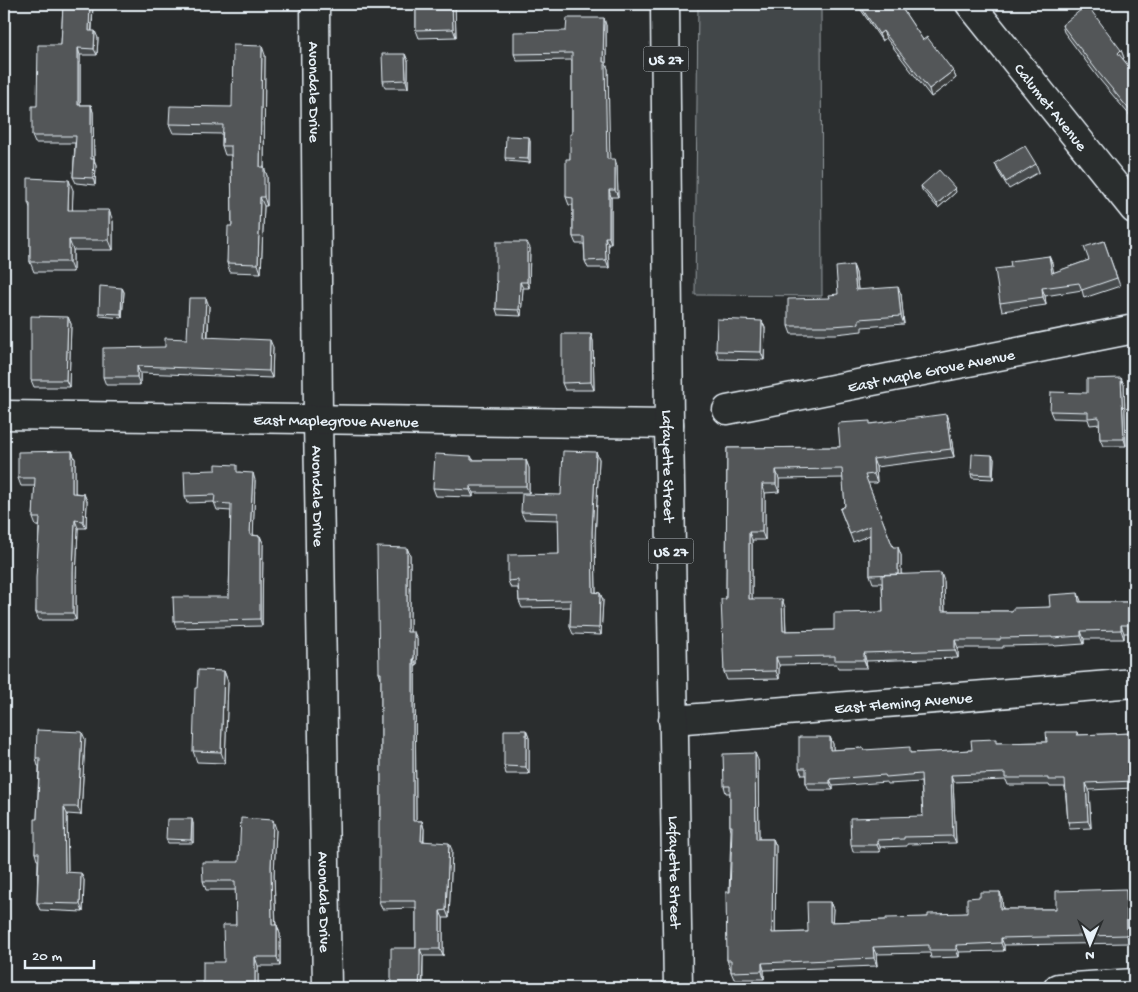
<svg xmlns="http://www.w3.org/2000/svg" width="1138" height="992" font-family="'Gochi Hand',sans-serif">
	<rect width="100%" height="100%" fill="#2a2d2e"/>
	<filter id="ink" filterUnits="userSpaceOnUse"><feTurbulence type="fractalNoise" baseFrequency=".02" numOctaves="2"/><feDisplacementMap in="SourceGraphic" scale="10" xChannelSelector="R" yChannelSelector="G"/><feConvolveMatrix kernelMatrix="1 2 1 2 8 2 1 2 1" color-interpolation-filters="sRGB"/></filter>
	<g filter="url(#ink)">
		<!-- green -->
		<path fill="#424648" stroke="#959ca0" d="M698 4H821L822 296 695 295Z"/>
		<g fill="none" stroke-linecap="round" stroke-linejoin="round">
			<defs>
				<g id="minor">
					<path id="s1" d="M315 4 318 419 327 988"/>
					<path id="s2" d="M970 4 1134 209"/>
					<path id="s3" d="M727 410 1134 329"/>
					<path id="s4" d="M4 415 669 424"/>
					<path id="s5" d="M673 720 1134 683"/>
					<path d="M1058 988 1134 983"/>
				</g>
				<g id="highway">
					<path id="s6" d="M665 4 669 424 678 988"/>
				</g>
			</defs>
			<!-- minor casing -->
			<use href="#minor" stroke="#e8f1f8" stroke-width="31"/>
			<!-- highway casing -->
			<use href="#highway" stroke="#e8f1f8" stroke-width="31"/>
			<!-- minor -->
			<use href="#minor" stroke="#2a2d2e" stroke-width="28"/>
			<!-- highway -->
			<use href="#highway" stroke="#2a2d2e" stroke-width="28"/>
		</g>
		<!-- wall -->
		<path fill="#474b4d" stroke="#e8f1f8" fill-rule="evenodd" d="M63 4H93L92 31 98 38 97 55H80V105H91L93 112 94 159 96 166 95 185 76 183 73 177 75 143H35L32 136 37 106 61 45Z
			M416 4H455L456 37 419 38 416 30Z
			M857 4H899L923 40 953 71 956 78 931 97 886 38 882 41Z
			M606 25V64L608 69 609 159 617 166 618 197H611V244H608L609 268H588L585 261 584 244H576L573 237V205H569L566 197 570 159 572 134V60L517 61 514 54 566 31Z
			M1062 25 1121 50 1124 58 1123 59 1134 73V122L1132 118 1100 80 1064 32Z
			M405 54 408 61V88H385L383 81Z
			M265 55 264 167 267 176V206H264L261 273 230 272 227 263 232 226 231 155H225L222 146V134L173 133 169 124 232 107Z
			M530 141V163L506 161 505 158Z
			M995 163 1036 164 1039 172 1009 189 998 171Z
			M921 186 956 192 938 208 922 190Z
			M73 190 72 210 113 221V250H73V272H34L30 262V208L28 202Z
			M1104 241 1120 286 1084 298 1082 290 1045 296 1046 305 1002 311 1000 303 1011 267 1049 256 1052 263 1053 273 1089 260Z
			M530 248 529 288H523L521 316 498 315 496 309 497 284 496 281Z
			M853 265 856 273 858 290 901 294 904 324 862 327V331L836 334H791L788 326 830 298 838 294Z
			M122 288 124 292 122 318 100 316 99 313Z
			M209 306 208 337 273 347 272 378 140 373V385H106L103 377 165 347 187 339Z
			M68 317 71 324 69 387H34L31 380Z
			M762 321 765 328 764 360 719 359 716 351Z
			M591 334 593 341 594 390H565L562 383Z
			M1121 378 1124 385 1126 446H1103L1100 439V424L1090 425 1088 419 1053 418 1050 411Z
			M949 422 954 457 876 467 877 483H868L893 547 901 555V574L944 581 945 611H1013L1050 607 1081 601V602H1134V633H1124V639H1084V644L1055 646 1054 645 1003 646V648H958V658L866 661 867 668H838L836 664 779 665V679L727 680 724 672 726 599 727 448 840 447 871 424ZM843 478 845 506 840 509 853 542 870 535V575L873 583H882L883 612 834 630 786 631 785 607 752 599V540H765V493L779 492V479Z
			M72 451 75 459V493L84 494 87 501 86 528H78L76 580V620H39L36 613 39 526H36L33 518 35 486H21L18 478Z
			M596 452 599 459 595 539 596 592 600 593 603 600 601 635 573 634 570 627 571 607 522 608 519 601 518 588H511L508 581 559 554V520L524 519 521 512 561 495Z
			M992 455 994 459 993 479 972 478 971 474Z
			M471 456 473 460H526L529 468V493H473V497L436 496 433 488Z
			M240 472 255 480 253 535 260 536 263 543 262 626 176 628 174 621 229 597 231 511 217 510 214 502 187 503 185 496Z
			M407 548 410 555V632L417 639V666H415L416 821H422L424 829V841L452 850 449 918H443V956H423V981L392 985 391 982 416 948V908L382 909 379 901 381 820V679L379 673Z
			M224 671 228 682 225 763 197 762 193 751Z
			M526 730 529 738V774H506L504 766Z
			M1077 732 1078 735 1134 733V788L1089 790 1091 828 1070 829 1068 822 1065 787H1050L1049 785H1008L1006 780 953 782 956 843 907 844V846L880 847V852H853L851 845 923 816 921 782 888 784 887 782 833 786V790H809L806 783V775H802L799 768 830 737 833 744V750L863 748 864 750 912 753 972 750 997 743 1047 742Z
			M85 739 81 815 67 814 68 872 84 880 83 912 40 910 37 903 38 860H37L35 853 37 819 39 766H38L36 758Z
			M758 760 759 839H773L776 846 775 933 808 932 830 902 833 909 832 922 886 920 928 917 967 913 980 897 1000 892 1002 899 1003 909H1056L1129 897 1130 943 1004 945V951L959 952V957L931 958 930 953 876 954 877 966 764 970V979H734L731 972V968H730L727 960 731 831 730 826V793H726L724 786Z
			M193 823V843H168L166 839Z
			M276 829 274 876 276 925H277L280 934V966H258V988H205L203 983 224 962 236 925V890H206L203 881 239 862Z"/>
		<!-- shaded-wall -->
		<path fill="#3a3d3e" stroke="#e8f1f8" d="M90 4H93L91 38 89 31Z
			M452 4H455L456 37 453 29Z
			M604 18 606 25V64L608 69 610 166 607 159 603 62Z
			M95 31 98 38 97 55 94 49Z
			M883 31 886 38 882 41 879 34Z
			M262 46 265 55 264 167 267 176V206L264 197 260 167Z
			M78 48 80 55V112L78 105Z
			M1121 50 1124 58 1121 60 1118 53Z
			M405 54 408 61V88L406 80Z
			M953 71 956 78 931 97 929 89Z
			M91 105 93 112 94 164V159L96 166 95 185 93 178 91 159Z
			M529 137 530 141V163L528 159Z
			M615 159 617 166 618 197 615 190Z
			M69 180 73 190 72 221 68 210Z
			M955 188 956 192 938 208 937 204Z
			M609 190 611 197V244L609 237Z
			M260 197 264 206 261 273 258 264Z
			M109 210 113 221V250L109 240Z
			M605 237 608 244 609 268 606 260Z
			M69 240 73 250V272L69 262Z
			M527 242 530 248 529 288 527 282Z
			M1049 256 1052 263 1055 281 1052 273Z
			M853 265 856 273 859 298 856 290Z
			M520 282 523 288 521 316 519 310Z
			M898 287 901 294 904 324 901 316Z
			M122 288 124 292 122 318 121 314Z
			M1042 288 1045 296 1046 305 1043 297Z
			M206 298 209 306 207 344 204 337Z
			M68 317 71 324 69 387 66 380Z
			M762 321 765 328 764 360 761 352Z
			M591 334 593 341 594 390 591 382Z
			M270 340 273 347 272 378 269 371Z
			M137 366 140 373V385L137 377Z
			M1121 378 1124 385 1126 446 1124 439Z
			M946 414 949 422 954 457 951 449Z
			M72 451 75 459V501L72 493Z
			M596 452 599 459 595 539 596 599 593 592 592 532Z
			M992 455 994 459 993 479 992 475Z
			M873 459 876 467 877 483 874 474Z
			M526 460 529 468V493L526 486Z
			M776 470 779 479V492L776 484Z
			M253 473 255 480 253 543 250 535Z
			M762 484 765 493V540L762 532Z
			M470 486 473 493V497L470 490Z
			M84 494 87 501 86 528 83 521Z
			M75 520 78 528 76 580V620L73 613V572Z
			M749 532 752 540V607L749 599Z
			M260 536 263 543 262 626 260 619Z
			M898 547 901 555V583L898 574Z
			M407 548 410 555V639L407 632Z
			M941 573 944 581 945 619 942 611Z
			M600 593 603 600 601 635 599 628Z
			M1078 593 1081 601V611L1079 602Z
			M782 599 785 607 786 639 783 631Z
			M1121 625 1124 633V639L1121 630Z
			M1081 631 1084 639V644L1081 636Z
			M414 632 417 639V666L414 658Z
			M955 640 958 648V658L955 650Z
			M864 653 866 661 867 668 864 660Z
			M776 657 779 665V679L776 671Z
			M413 658 415 666 416 828 413 821Z
			M224 671 228 682 225 763 221 752Z
			M526 730 529 738V774L526 767Z
			M82 732 85 739 81 815 78 807Z
			M830 737 833 744V757L830 750Z
			M755 753 758 760 759 846 756 839Z
			M951 775 953 782 956 843 953 836Z
			M830 779 833 786V790L830 783Z
			M1086 783 1089 790 1091 828 1088 821Z
			M64 807 67 814 68 880 65 872Z
			M192 819 193 823V843L191 840Z
			M273 820 276 829 274 876 276 934 272 925 271 867Z
			M422 821 424 829 423 848 421 841Z
			M773 839 776 846 775 940 772 933Z
			M877 840 880 847V852L877 845Z
			M449 843 452 850 449 918 446 910Z
			M81 873 84 880 83 912 80 904Z
			M1126 889 1129 897 1130 943 1127 935Z
			M1000 892 1002 899 1003 916 1000 909Z
			M830 902 833 909 832 929 830 922Z
			M440 911 443 918V956L440 949Z
			M277 925 280 934V966L277 957Z
			M1001 938 1004 945V951L1001 943Z
			M956 945 959 952V957L956 950Z
			M873 947 876 954 877 966 874 958Z
			M420 949 423 956 422 988H419Z
			M255 957 258 966V988H257L255 983Z
			M762 963 764 970V979L762 971Z"/>
		<!-- building -->
		<path fill="#535759" stroke="#e8f1f8" d="M63 4H90L89 31H95L94 49 78 48V105H91V159H94L93 178 73 177 76 136H32V106H37L38 45H61Z
			M416 4H452L453 29 416 30Z
			M859 4H899L923 40 927 37 953 71 929 89 883 31 879 34Z
			M1087 5 1121 50 1118 53 1134 73V118L1131 114 1132 113 1098 72 1062 25Z
			M567 18H604L603 62H605L607 159H615V190H609V237H605L606 260 585 261 584 237H573V198L566 197V159H570V134H572V53L514 54V32L566 31Z
			M233 45 262 46 260 167H264V197H260L258 264 227 263 228 226H232L231 146H222L223 125 169 124 170 106 232 107Z
			M382 54H405L406 80 383 81Z
			M506 136 529 137 528 159 505 158Z
			M1025 146 1036 164 1006 182 995 163Z
			M939 170 955 188 937 204 921 186Z
			M28 178 69 180 68 210H109V240H69V262H30V203L28 202Z
			M1104 241 1117 278 1082 290 1079 283 1042 288 1043 297 1000 303 995 269 1011 267 1010 261 1049 256 1052 273 1089 260 1084 247Z
			M496 242H527V282H520L519 310 496 309 497 281H496Z
			M853 265 856 290 898 287 901 316 859 319V324L833 326H788V299L830 298 829 295 838 294 836 267Z
			M100 286 122 288 121 314 99 313Z
			M189 298H206L204 337 270 340 269 371 137 366V377H103V348L165 347V338L187 339Z
			M31 316 68 317 66 380H31Z
			M717 319 762 321 761 352 716 351Z
			M562 334H591V382L562 383Z
			M1121 378 1124 439H1100L1099 417 1088 418V412L1050 411 1051 392 1087 393V379Z
			M946 414 951 449 873 459 874 474 865 475 893 547H898V574L870 575V526L850 534 840 509 845 506 842 469 776 470V484H762V532H749V599H782L783 631 834 630V613L883 612 882 575 941 573 942 611H1013V608L1050 607 1049 595 1078 593 1079 602H1134V625H1121V630L1081 631V636L1052 638V637L1000 638V640H955V650L864 653V660H835V656L776 657V671L724 672 721 599H726L727 448 840 447 838 423 870 421V424Z
			M72 451V493L84 494 83 521 75 520 73 572V613H36V578L40 518H33L35 478H18V452Z
			M563 451 596 452 592 532 593 592 600 593 599 628 570 627 571 600 519 601 518 580 508 581V555L559 554 558 513 521 512 522 494 561 495Z
			M435 454 471 456V460H526V486H470V490L433 488Z
			M972 454 992 455V475L971 474Z
			M216 464 237 465V472L253 473 250 535 260 536V619L174 621 173 597H229L231 504 214 503 215 495 185 496 184 471 216 470Z
			M377 547 407 548V632H414V658H413V821H422L421 841 449 843 446 910 440 911V949H420V973L419 988H392V982H391V948H416V901H379V820H381V673H379Z
			M198 670 224 671 221 752 193 751 195 688H197Z
			M37 730 82 732 78 807H64L65 872 81 873 80 904 37 903 39 853H35V819H37L40 758H36Z
			M504 730H526V767L504 766Z
			M1046 732H1077V735L1134 733V781L1086 783 1088 821 1068 822 1065 780H1048V778H1005V773L951 775 953 836 904 837V839L877 840V845H851L850 818 923 816 921 774 886 777 885 775 830 779V783H806V768H799V737H830V750L863 748 864 750 910 747V753L972 750 971 740 996 739V743L1047 742Z
			M755 753 756 839H773L772 933 808 932 807 902H830V922L886 920V918L928 917V914L967 913V898L980 897V892H1000V909H1056V891L1126 889 1127 935 1001 938V943L956 945V950H929V945L873 947 874 958 762 963V971L731 972V960H727L726 892H730L732 826H730V786H724L723 754Z
			M241 818 273 820 271 867 272 925H277V957H255V983H203V962H224L223 925H236L235 881H203L202 862H239Z
			M167 819H192L191 840 166 839Z"/>
	</g>
	<g text-anchor="middle" stroke-width="4.5" stroke-linejoin="round" paint-order="stroke">
		<!-- shield labels -->
		<g fill="#2a2d2e" stroke="#afb6bb" stroke-width="1">
			<rect x="643.5" y="46.5" width="45" height="25" rx="4"/>
			<rect x="648.5" y="538.5" width="45" height="25" rx="4"/>
		</g>
		<g font-size="15" font-weight="bold" fill="#e8f1f8">
			<text x="666" y="64">US 27</text>
			<text x="671" y="556">US 27</text>
		</g>
		<!-- street labels -->
		<g font-size="16" fill="#e8f1f8" stroke="#2a2d2e">
			<text dy="6" stroke="none"><textPath href="#s1" startOffset="88">Avondale Drive</textPath></text>
			<text dy="6" stroke="none"><textPath href="#s2" startOffset="131">Calumet Avenue</textPath></text>
			<text dy="6" stroke="none"><textPath href="#s3" startOffset="208">East Maple Grove Avenue</textPath></text>
			<text dy="6" stroke="none"><textPath href="#s4" startOffset="332">East Maplegrove Avenue</textPath></text>
			<text dy="6" stroke="none"><textPath href="#s6" startOffset="462">Lafayette Street</textPath></text>
			<text dy="6" stroke="none"><textPath href="#s1" startOffset="492">Avondale Drive</textPath></text>
			<text dy="6" stroke="none"><textPath href="#s5" startOffset="231">East Fleming Avenue</textPath></text>
			<text dy="6" stroke="none"><textPath href="#s6" startOffset="868">Lafayette Street</textPath></text>
			<text dy="6" stroke="none"><textPath href="#s1" startOffset="898">Avondale Drive</textPath></text>
		</g>
	</g>
	<!-- margin -->
	<rect width="1138" height="992" fill="none" stroke="#2a2d2e" stroke-width="20"/>
	<rect x="10" y="10" width="1118" height="972" fill="none" stroke="#e8f1f8" stroke-width="2" filter="url(#ink)"/>
	<!-- north arrow -->
	<g transform="translate(1090 944) rotate(181)" stroke="#2a2d2e" stroke-width="4" paint-order="stroke">
	<path d="M0-4L9 19L0 12L-9 19Z" fill="#e8f1f8"/>
	<text y="-8" font-size="14" font-weight="bold" text-anchor="middle" fill="#e8f1f8">N</text>
	</g>
	<!-- scale -->
	<path d="M25 960v8h69v-8" fill="none" stroke="#e8f1f8" stroke-width="2.5"/>
	<text x="32" y="960" font-size="15" fill="#e8f1f8" stroke="#2a2d2e" stroke-width="4" paint-order="stroke">20 m</text>
</svg>
